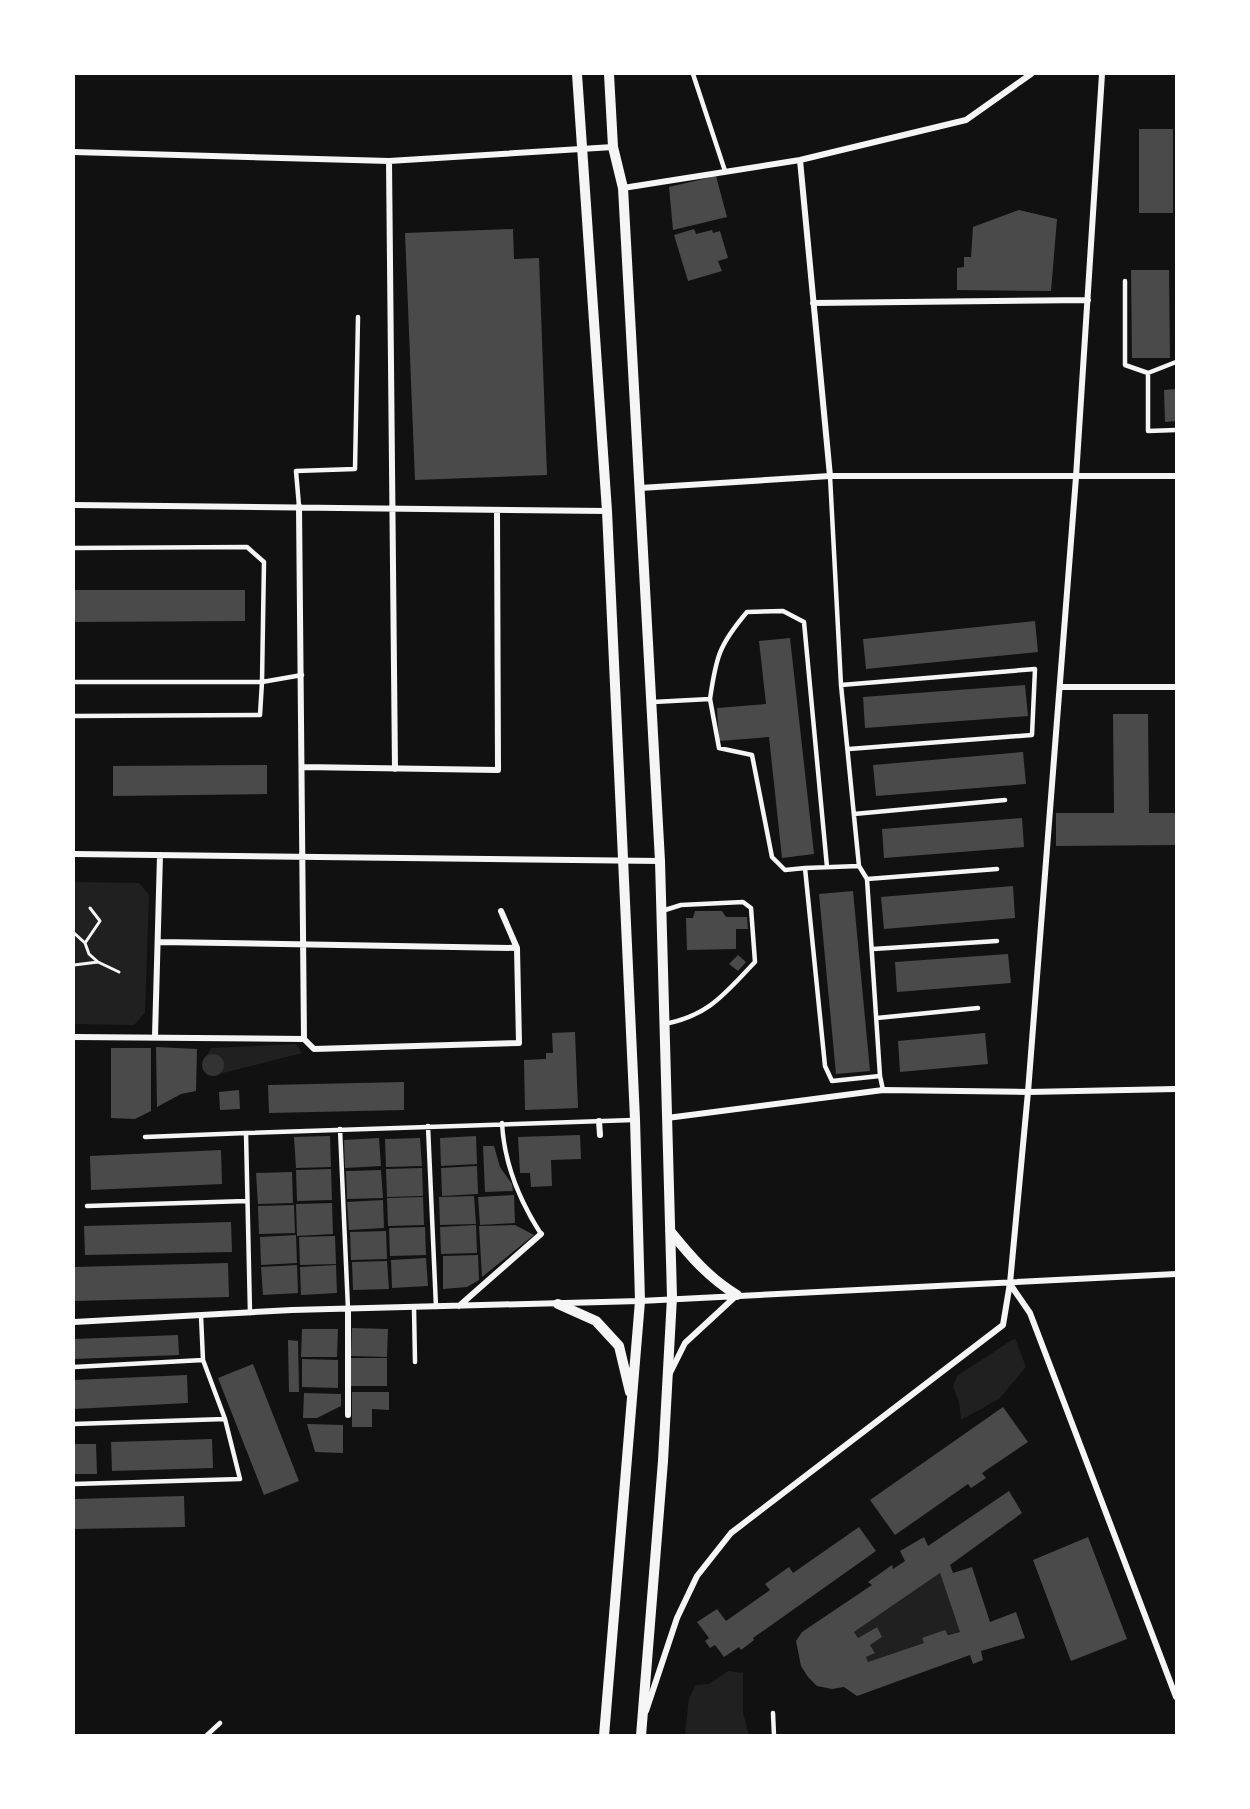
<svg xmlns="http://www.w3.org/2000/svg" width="1250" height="1809" font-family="'Archivo Narrow',sans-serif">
	<rect width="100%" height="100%" fill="#111"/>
	<!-- green -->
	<path fill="#202020" d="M74 882 139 883 149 895 145 1013 134 1025 74 1024Z
		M296 1044 302 1053 211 1076 203 1070V1063L211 1048Z
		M1015 1338 1026 1367 999 1399 961 1420 959 1402 953 1386 957 1376Z
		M940 1573 960 1632 922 1638 924 1643 868 1662 866 1657 875 1653 870 1645 882 1637 876 1627 858 1638 854 1632Z
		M728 1671 743 1673V1713L749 1735H685L689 1698 696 1685 709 1684Z"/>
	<!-- water -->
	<path fill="#333" d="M202 1065a11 11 0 1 1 22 0a11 11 0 1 1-22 0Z"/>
	<!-- building -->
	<path fill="#4a4a4a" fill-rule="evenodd" d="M1139 129H1173V213H1139Z
		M716 176 727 217 673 230 669 187Z
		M1019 210 1057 219 1051 291 957 290V268L964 267V257H971L973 227Z
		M513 229 514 259 539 258 547 475 415 480 405 233Z
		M694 229 696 234 712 230 713 233 720 231 728 258 718 261 722 271 688 281 674 235Z
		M1131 270H1169L1170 358H1132Z
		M1176 389V421L1165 422 1164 390Z
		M74 590H245V621L74 622Z
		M1035 621 1038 652 866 669 863 639Z
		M790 638 814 854 782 858 769 737 719 741 717 708 766 704 759 641Z
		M1025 685 1028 716 865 728 863 697Z
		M1113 714H1148L1149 813H1176V845L1056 846V813H1114Z
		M1023 752 1026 784 876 796 873 765Z
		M267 765V794L113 796V766Z
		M1022 818 1024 847 884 858 882 829Z
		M1013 886 1015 918 884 929 881 897Z
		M853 891 870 1071 836 1074 819 894Z
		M695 911H722L726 917H747L748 929H736V949L687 950 686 918H693Z
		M1008 954 1011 983 897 992 895 962Z
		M738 955 746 962 738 971 729 964Z
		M575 1032 578 1108 525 1110 524 1060 546 1059V1053H553L552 1033Z
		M985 1033 988 1064 900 1072 898 1041Z
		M156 1047 197 1049 196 1091 181 1094 157 1107Z
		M111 1048H151V1111L135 1119 111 1118Z
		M404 1082V1110L269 1113 268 1085Z
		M239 1090 240 1109 220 1110 219 1092Z
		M580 1135 581 1159 551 1160 552 1186 531 1187 530 1173H520L518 1137Z
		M330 1136 331 1167 296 1168 294 1137Z
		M476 1136 477 1164 441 1166 440 1138Z
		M379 1138 381 1166 345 1168 344 1140Z
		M420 1138 422 1166 386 1167 385 1139Z
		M483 1146H494L500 1167 512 1184 513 1191 485 1192Z
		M221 1150 222 1184 91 1190 90 1156Z
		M477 1166 478 1194 442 1196 441 1168Z
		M422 1168 423 1196 387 1197 386 1169Z
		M331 1169 332 1200 297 1201 296 1170Z
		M381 1170 383 1198 347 1199 346 1171Z
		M292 1172 293 1203 258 1204 256 1173Z
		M514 1195 515 1223 480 1225 478 1197Z
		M474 1196 476 1224 440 1225 439 1197Z
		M423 1197 424 1225 388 1226 387 1198Z
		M383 1200 384 1228 349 1230 347 1202Z
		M332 1203 333 1234 297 1236 296 1204Z
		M294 1205 295 1233 259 1234 258 1206Z
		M231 1222 232 1252 85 1255 84 1226Z
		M476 1225 477 1253 441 1254 440 1227Z
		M515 1225 534 1235 482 1277 479 1226Z
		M425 1227 426 1255 390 1256 389 1228Z
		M386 1231 387 1259 351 1260 350 1232Z
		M296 1235 297 1263 261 1265 260 1237Z
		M335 1236 336 1264 300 1265 299 1237Z
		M478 1255 479 1280 467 1287 443 1289V1256Z
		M426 1258 428 1286 392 1288 391 1260Z
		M387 1261 389 1289 353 1290 352 1262Z
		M228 1263 229 1297 74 1301V1267Z
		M297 1265 298 1293 263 1295 261 1267Z
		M336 1265 337 1293 301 1295 300 1267Z
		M352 1328 388 1329 387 1357 351 1356Z
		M302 1329H338L337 1357H301Z
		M178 1335 179 1355 74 1359V1339Z
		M288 1340 298 1341 299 1392H289Z
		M351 1358H387V1386H351Z
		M302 1359 338 1360V1388L302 1387Z
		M253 1364 299 1481 264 1495 218 1378Z
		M187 1375 188 1403 74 1409V1380Z
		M352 1392H389V1410L372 1409V1427H352Z
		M304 1393 341 1394V1406L317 1418H303Z
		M1003 1407 1028 1442 982 1473 986 1478 971 1488 968 1484 895 1535 870 1500Z
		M307 1424 343 1425V1453L315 1452Z
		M212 1439 213 1468 112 1471 111 1442Z
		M74 1444H96L97 1474H74Z
		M1009 1491 1022 1513 950 1565 953 1573 972 1567 990 1622 1016 1612 1025 1638 981 1651 983 1660 973 1664 970 1655 857 1696 844 1687 832 1689 817 1686 808 1677 801 1666 796 1641 802 1632 872 1585 868 1582 892 1565 893 1569 905 1561 900 1551 924 1537 928 1546ZM940 1573 960 1632 948 1635 945 1630 922 1638 924 1643 868 1662 866 1657 875 1653 870 1645 882 1637 877 1627 858 1638 854 1632Z
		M184 1496 185 1527 74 1529V1499Z
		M859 1527 876 1551 753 1638 754 1640 741 1650 739 1647 724 1657 715 1645 710 1648 705 1641 709 1638 697 1622 717 1609 726 1621 770 1590 765 1584 789 1567 793 1573Z
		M1088 1537 1127 1639 1071 1661 1033 1560Z"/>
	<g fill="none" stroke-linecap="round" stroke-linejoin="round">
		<!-- path -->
		<path stroke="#f5f5f5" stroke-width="3" d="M74 933 85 943
			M98 962 119 972
			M74 965 98 962 89 954 85 943 100 921 90 908"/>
		<!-- service -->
		<path stroke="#f5f5f5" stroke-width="4.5" d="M693 74 725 171
			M1125 281V365L1148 373
			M1176 362 1148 373V431L1176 430
			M830 476 841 685 859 866 867 879 880 1076 883 1090
			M299 506 296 471 355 469 358 317
			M74 548 247 547 264 562 262 682H74
			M841 685 1035 669 1032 735 849 749
			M710 699 719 748 752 755 772 857 785 870 805 868
			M653 702 710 699C716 657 719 645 747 612L783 611 804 622 827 867
			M74 716 260 715 262 682 302 675
			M854 814 1005 800
			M859 866 805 868 825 1066 832 1081 880 1076
			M867 879 997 869
			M662 911 681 905 743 902 751 908 755 962C725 993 710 1015 665 1024
			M873 949 997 941
			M877 1018 978 1008
			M502 1123C504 1162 519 1200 541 1234
			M428 1126 436 1307
			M340 1129 348 1309
			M145 1137 246 1133
			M87 1206 246 1201
			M414 1308 415 1362
			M250 1313 246 1133 633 1120
			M201 1316 203 1360
			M74 1367 203 1360 225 1419 240 1479 74 1484
			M74 1424 225 1419
			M773 1713 774 1736
			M206 1736 220 1723"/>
		<!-- minor -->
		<path stroke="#f5f5f5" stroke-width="6" d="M74 152 389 161 613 147
			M800 160 830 476
			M389 161 395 769
			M623 188 800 160 966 120 1031 74
			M813 303 1088 300
			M640 488 830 476H1176
			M74 505 607 511
			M299 506 304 1039
			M1060 687H1176
			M303 767 498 770 497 511
			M74 854 660 861
			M160 942 517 948
			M155 1036 160 855
			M74 1037 304 1039 314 1049 519 1043 517 948 501 911
			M667 1118 883 1090 1028 1092 1176 1089
			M599 1121 600 1135
			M1010 1284 1030 1313 1176 1697
			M459 1306 541 1234
			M74 1322 292 1310 640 1301 1176 1274
			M670 1373 685 1343 737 1295
			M348 1415V1309
			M646 1711 677 1618 697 1576 731 1533 1003 1325 1010 1283 1028 1092 1076 477 1102 74"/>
		<!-- tertiary -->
		<path stroke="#f5f5f5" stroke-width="10" d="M577 74 607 511 635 1119 640 1301 604 1736
			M609 74 613 147 623 188 660 861 672 1297 663 1461 641 1736
			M670 1231C691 1257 709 1278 737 1295
			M558 1304 596 1321 619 1346 630 1392"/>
	</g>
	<!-- border -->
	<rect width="1250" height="1809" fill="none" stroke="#ffffff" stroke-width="150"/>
</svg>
